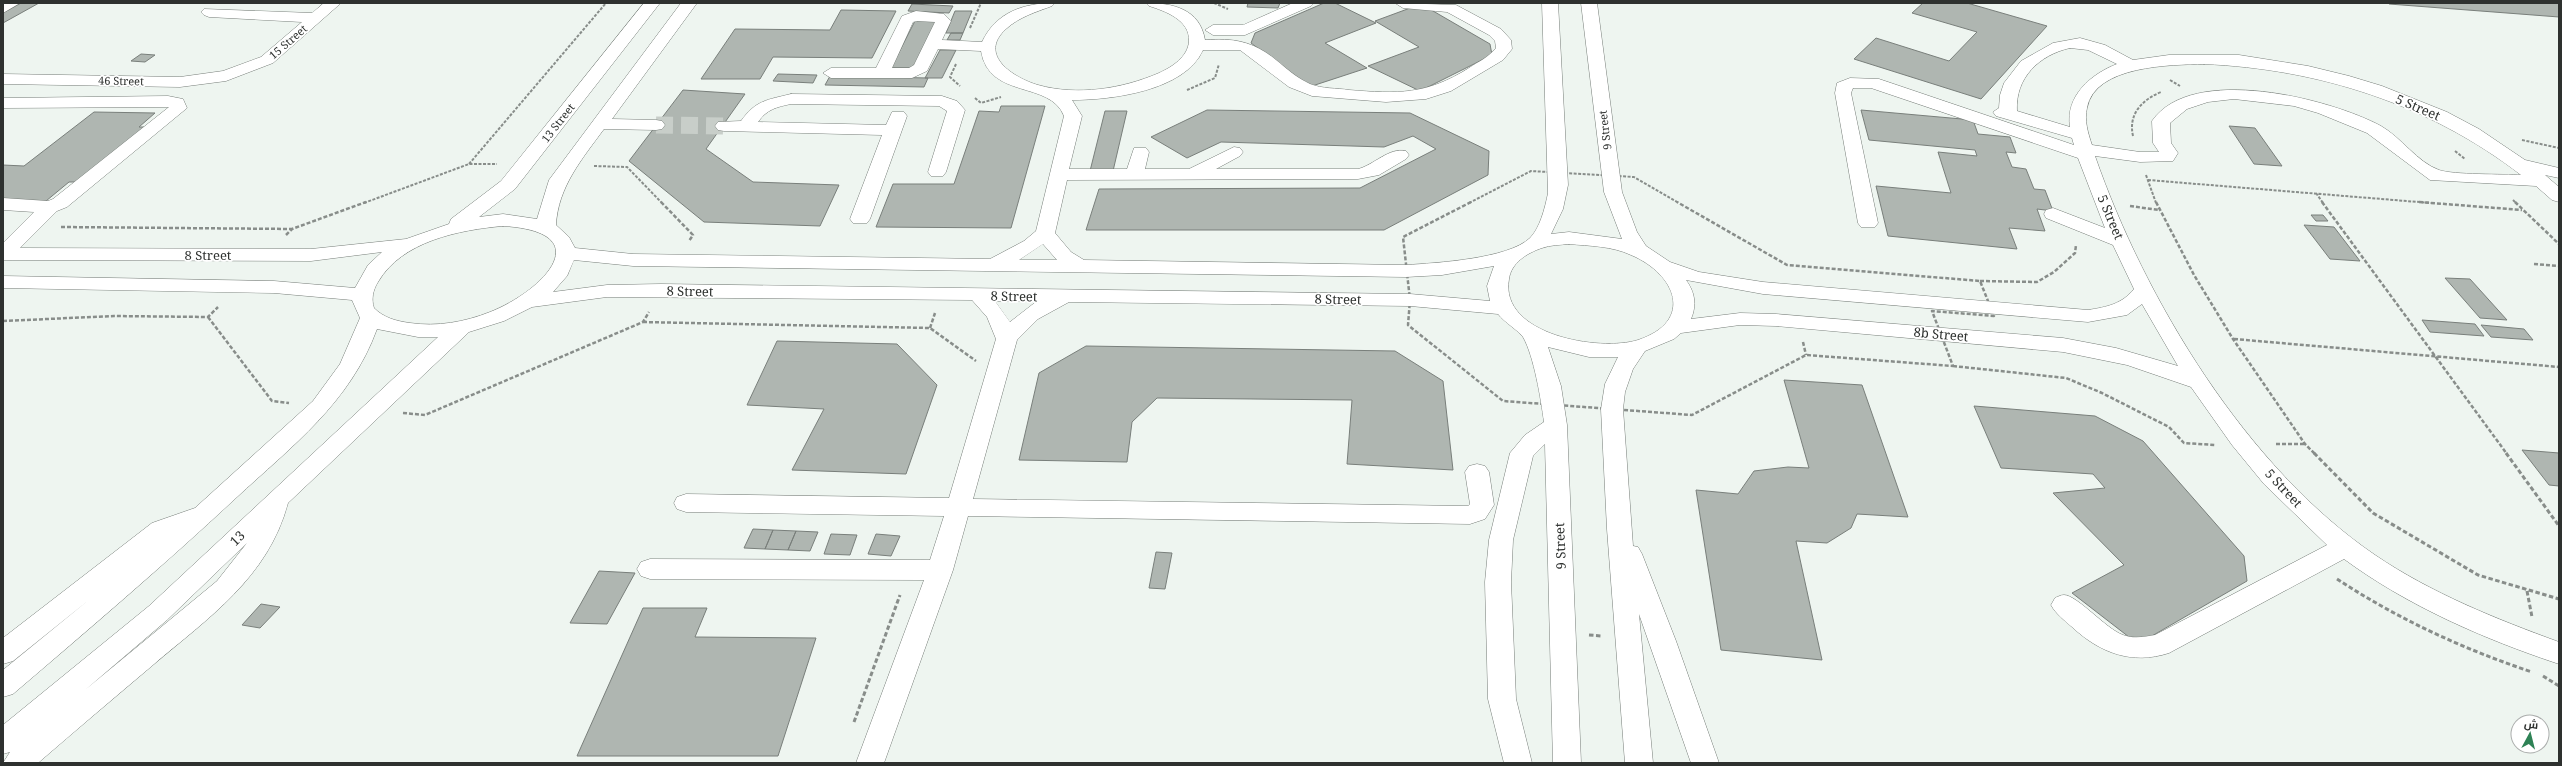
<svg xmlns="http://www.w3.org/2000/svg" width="2562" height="766" font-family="'Noto Serif',Cairo,serif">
	<rect width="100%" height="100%" fill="#eef5f0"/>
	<!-- building -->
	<path fill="#afb6b1" stroke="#797f7b" d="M21 3H39L3 23V13Z
		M1248 3H1280L1278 8 1247 7Z
		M1324 3H1335L1376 23 1325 43 1367 68 1309 87 1251 43 1255 33Z
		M1923 3H1967L2047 26 1981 99 1854 59 1876 38 1949 61 1977 32 1912 13Z
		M2388 3H2559V17L2389 4Z
		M912 4 953 6 949 13 908 11Z
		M1421 4 1490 44 1492 55 1420 91 1368 66 1419 47 1375 21Z
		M841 10 896 11 872 58 773 57 760 79H701L735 29 830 30Z
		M955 11H972L963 33H946Z
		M916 19H939L916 68H891Z
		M951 33H963L960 40H947Z
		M940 50H956L942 78H925Z
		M141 54 155 55 145 62 131 61Z
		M778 74 817 75 813 83 773 81Z
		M830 76 928 78 924 87 825 85Z
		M683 90 745 94 706 149 753 182 839 185 820 226 704 222 629 161Z
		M1001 106H1045L1011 228 876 227 893 184H954L979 111 999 112Z
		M1207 110 1410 113 1489 151 1488 175 1384 230H1086L1099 189 1360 188 1436 149 1413 136 1384 147 1221 142 1187 158 1151 137Z
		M1861 110 1973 120 1978 134 2010 137 2016 153 2006 152 2012 167 2026 169 2034 189 2045 190 2053 211 2037 209 2045 231 2009 228 2017 249 1888 236 1876 186 1951 193 1938 152 1977 156 1975 150 1869 140Z
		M1105 111H1127L1113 171H1090Z
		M94 112 155 113 139 127H149L80 182H69L46 201 3 200V165L24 166Z
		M2229 126 2255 128 2282 166 2254 164Z
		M2311 215H2323L2328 221H2316Z
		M2304 225 2334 227 2360 261 2330 259Z
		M2445 278 2470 279 2507 320 2480 318Z
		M2422 320 2475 324 2484 336 2430 332Z
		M2481 325 2524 329 2533 340 2491 337Z
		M777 341 897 344 937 385 906 474 792 470 824 409 747 405Z
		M1086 346 1395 351 1443 381 1453 470 1347 464 1352 400 1157 398 1132 422 1127 462 1019 460 1039 373Z
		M1784 380 1862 385 1908 517 1857 514 1851 528 1827 543 1796 541 1822 660 1721 650 1696 490 1738 494 1754 471 1788 467 1809 468Z
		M1974 406 2095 416 2143 441 2244 556 2247 581 2138 644 2072 593 2124 565 2053 493 2105 488 2093 474 2001 468Z
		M2522 450 2559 453V486L2549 485Z
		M753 529 773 530 765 549 744 548Z
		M773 530 796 531 788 550 765 549Z
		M796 531 818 532 810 551 788 550Z
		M831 534 857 535 850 555 824 554Z
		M876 534 900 536 891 556 868 554Z
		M1156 552 1172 553 1165 589 1149 588Z
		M599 571 635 573 607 624 570 623Z
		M261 604 280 607 260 628 242 625Z
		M643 608H707L695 637 816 638 778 756H577Z"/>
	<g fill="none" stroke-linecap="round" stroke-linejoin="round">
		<!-- minor-tunnel -->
		<path stroke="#c8cec9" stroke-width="17" stroke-dasharray="17 8" stroke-linecap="butt" d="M656 125 724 126"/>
		<defs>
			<path id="minor" d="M3 3H20L3 13Z
				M324 3H341L273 63 226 81 180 87 3 84V74L180 77 223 71 261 57 302 22 209 17 204 15 201 12 204 9 312 13Z
				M644 3H660L515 189 479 217 503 214 537 219 549 180 681 3H697L612 119 656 120 662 121 665 125 662 129 656 130 604 129C582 159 558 187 556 225L569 237 575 248 633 254 990 259 1024 241 1036 231 1064 116C1050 80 989 100 981 51L938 49 927 71 912 78H831L823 73 831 68H876L902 16 916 11 944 14 951 21 942 40 982 42C996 12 1024 3 1055 3L1052 6C1036 12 1019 17 1006 29 977 55 1014 78 1038 85 1077 96 1122 89 1159 73 1172 67 1188 57 1189 41 1190 20 1165 11 1149 6L1146 3C1173 3 1200 9 1205 40 1233 38 1253 41 1276 60 1287 69 1297 78 1310 84 1322 89 1337 88 1349 90 1398 94 1426 95 1469 68 1478 62 1489 57 1496 48L1495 41 1489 35 1447 12 1403 8 1395 3 1456 5 1501 29 1511 40 1512 49 1503 60 1451 91 1426 99 1386 102 1312 96 1289 87 1240 50H1203C1185 91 1111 100 1072 100L1082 116 1069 169H1127L1134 148H1146L1149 152 1145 169H1189L1234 147 1240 148 1243 152 1240 156 1216 169H1358C1374 165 1389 147 1406 151L1409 155 1406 159 1379 175 1358 179 1067 180 1055 233 1071 252 1084 260 1406 265C1436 263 1508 259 1530 238 1540 228 1545 208 1548 193L1542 3H1558L1568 185 1563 209 1551 234 1569 232 1622 239 1604 192 1581 3H1597L1622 192 1637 232 1646 246 1670 262 1699 272 1763 282 2088 310C2107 307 2122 304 2134 289L2113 245 2046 218 2044 214 2046 210 2053 208 2105 228 2078 158 1871 88H1853L1851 93 1878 223 1875 227H1861L1858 223 1835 93 1837 83 1850 78 1879 79 2074 145 2072 138 1996 116 1993 112 1999 108 2000 95 2004 83 2021 61 2053 43 2080 38 2105 45 2133 60 2169 55H2239L2308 66 2349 76 2382 86 2447 112 2479 129 2525 160 2559 168V178L2545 175 2559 187V202L2552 200 2536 186 2430 180 2367 133 2318 113 2294 106 2234 99 2208 102 2187 109 2170 123 2171 143 2178 153 2173 161 2140 162 2095 156C2145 300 2247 468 2375 555 2431 593 2496 619 2559 642V664C2484 639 2408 606 2344 559L2169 653C2132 665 2100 653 2072 627 2064 620 2056 614 2051 605L2055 598C2057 597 2061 595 2064 595 2077 595 2106 629 2123 635 2133 639 2145 637 2155 635L2327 545 2264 484 2232 445 2191 387 2127 365 2063 352 1776 326 1740 325 1681 333 1674 339 1645 351 1633 369 1625 392 1623 409 1633 546 1638 547 1642 554 1676 641 1719 763H1691L1639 614 1653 763H1625L1607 529 1601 409 1605 384 1618 357H1589L1548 347 1561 386 1567 425 1581 763H1553L1545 444 1533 456 1513 540 1511 582 1516 699 1532 763H1504L1488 699 1485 582 1489 540 1510 453 1525 435 1544 422C1541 400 1534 356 1523 337 1519 331 1504 322 1498 314L1410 306 1069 302 1038 319 1017 340 973 499 1468 506 1470 504 1465 472 1469 466 1477 464 1485 466 1489 472 1494 505 1485 519 1470 524 968 516 953 570 884 763H856L924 580 650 579 641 576 637 569 641 562 650 559 930 560 944 516 686 512 677 509 674 503 677 497 686 494 949 498 996 339 987 317 972 300 607 297 532 307 504 321 469 332 288 503C268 578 208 618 153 665 114 698 76 730 38 763H3L10 752 3 754V725L149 606 438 337H418L377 329C350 403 292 446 236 498 163 566 88 630 13 694L3 697V670L90 599 13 661 3 664V638L152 523 195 508 313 401 340 364 360 318 352 300 274 293 3 288V276L274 281 355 288 368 265 382 252 311 261 3 260V243L34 212 3 210V198L48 201 53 199 169 107 3 108V98L168 96 183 99 187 108 67 207 57 211 20 248 311 249 406 239 449 224 451 219 501 181ZM917 21 935 22 914 65 909 68H892L913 22ZM2070 48 2088 50 2117 64C2091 74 2065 96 2070 127L2017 111C2015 78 2039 55 2070 48ZM2204 64C2319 69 2429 104 2521 175 2504 174 2453 175 2439 170 2417 162 2402 138 2381 126 2331 99 2192 63 2152 121L2153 143 2159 152H2140L2092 145C2088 133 2084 120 2087 108 2095 65 2171 65 2204 64ZM503 226C601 232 543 291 490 312 465 322 437 327 410 323 396 321 384 318 374 308 371 299 373 290 378 282 402 241 459 230 503 226ZM1043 244 1057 260H1019ZM1569 244C1590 246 1612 246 1631 255 1676 274 1695 321 1638 340 1600 352 1499 335 1509 279 1511 263 1527 253 1542 248 1550 245 1560 245 1569 244ZM574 260 633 266 1406 277 1442 275 1494 266 1487 286 1490 301 1410 294 661 284 607 285 553 292 567 276ZM1686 280 1763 294 2088 322 2127 315 2142 304 2178 366 2116 348 2063 338 1776 314 1740 313 1691 319C1697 305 1695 292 1686 280ZM995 301H1037L1010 322ZM247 543 217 581 85 690 167 620Z
				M1293 3H1314L1311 6 1245 35H1213L1205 30 1213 25H1243Z
				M791 94 942 96 957 101 965 110 946 172 943 176H931L928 172 947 111 939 106 791 104C777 107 767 109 758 122L886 125 892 112H904L907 116 870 219 867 223H853L850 219 882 135 724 131 718 130 715 126 718 122 741 121C756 100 767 100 791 94Z"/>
		</defs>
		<!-- minor casing -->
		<use href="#minor" stroke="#777e79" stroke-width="1"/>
		<!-- path-far2 -->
		<path stroke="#888d8a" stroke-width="2" stroke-dasharray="3 1.5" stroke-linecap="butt" d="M1214 3 1228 9
			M970 28 981 3
			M956 64 950 77 960 86
			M2170 80 2180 86
			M1187 90 1215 78 1219 64
			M975 98 981 103 1001 97
			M2133 136C2128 114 2142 100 2161 92
			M2522 140 2559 148
			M2455 151 2465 159
			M469 164 606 3
			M594 166 627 167 662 203
			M2146 175 2156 203
			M2148 180 2431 203
			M2316 193 2323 203
			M2513 200 2516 203
			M364 203 469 164H497
			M1469 203 1531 171 1634 177 1679 203"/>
		<!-- path-far1 -->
		<path stroke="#888d8a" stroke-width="2.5" stroke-dasharray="4 2" stroke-linecap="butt" d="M661 202 693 235 689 241
			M1471 202 1403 237 1410 300 1408 325 1503 401 1692 415 1806 355 1953 366 1932 311 1994 316 1980 281 1787 265 1677 202
			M2156 202 2194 275 2233 339 2305 444 2315 454
			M2322 202 2507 454
			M2419 202 2522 210
			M2515 202 2559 244
			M2130 206 2159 210
			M61 227 292 229
			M286 235 292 229 366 202
			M2534 264 2559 266
			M1980 281 2037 282 2054 272 2075 253 2076 245
			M208 317 272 401 289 403
			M3 321 114 316 208 317 218 307
			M643 322 930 328 976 361
			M930 328 935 313
			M2234 339 2559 367
			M1803 342 1806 355
			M1953 366 2066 378 2102 393 2169 427 2184 443 2215 445
			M403 413 425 415 643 322 649 312
			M2276 444H2305"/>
		<!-- path -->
		<path stroke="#888d8a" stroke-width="3" stroke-dasharray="4.5 2.5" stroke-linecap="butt" d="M2314 453 2373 513 2478 575 2559 599
			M2506 453 2559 526
			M2337 579C2398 619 2463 649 2532 672
			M2527 591 2532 617
			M1589 635 1602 636
			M2543 676 2559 686
			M854 722 900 595"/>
		<!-- minor -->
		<use href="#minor" fill="#fff" fill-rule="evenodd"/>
	</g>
	<g text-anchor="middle" stroke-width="3.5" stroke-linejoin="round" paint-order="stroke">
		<!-- far-street labels -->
		<g font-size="11" fill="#2e312f" stroke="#fff">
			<text transform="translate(288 42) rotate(-41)" y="4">15 Street</text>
			<text transform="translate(121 81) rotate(1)" y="4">46 Street</text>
			<text transform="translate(558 123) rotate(-52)" y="4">13 Street</text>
			<text transform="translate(1605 130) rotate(-97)" y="4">9 Street</text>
		</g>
		<!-- street labels -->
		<g font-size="13" fill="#2e312f" stroke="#fff">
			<text transform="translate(2418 107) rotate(23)" y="5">5 Street</text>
			<text transform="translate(2111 217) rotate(67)" y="5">5 Street</text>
			<text x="208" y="260">8 Street</text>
			<text transform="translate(690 291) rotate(1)" y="5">8 Street</text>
			<text transform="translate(1014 296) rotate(1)" y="5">8 Street</text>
			<text transform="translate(1338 299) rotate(1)" y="5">8 Street</text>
			<text transform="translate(1941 334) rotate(5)" y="5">8b Street</text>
			<text transform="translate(2284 488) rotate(47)" y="5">5 Street</text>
			<text transform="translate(237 538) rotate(-44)" y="5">13</text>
			<text transform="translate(1560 546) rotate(-92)" y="5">9 Street</text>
		</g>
	</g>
	<!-- border -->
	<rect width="2562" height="766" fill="none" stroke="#2e312f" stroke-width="8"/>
	<!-- north arrow -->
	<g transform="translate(2530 734) rotate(7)"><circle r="19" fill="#ffffff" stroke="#abadac"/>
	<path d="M0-3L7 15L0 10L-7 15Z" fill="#2e8255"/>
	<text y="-6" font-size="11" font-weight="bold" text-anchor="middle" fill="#2e312f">ش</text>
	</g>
</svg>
